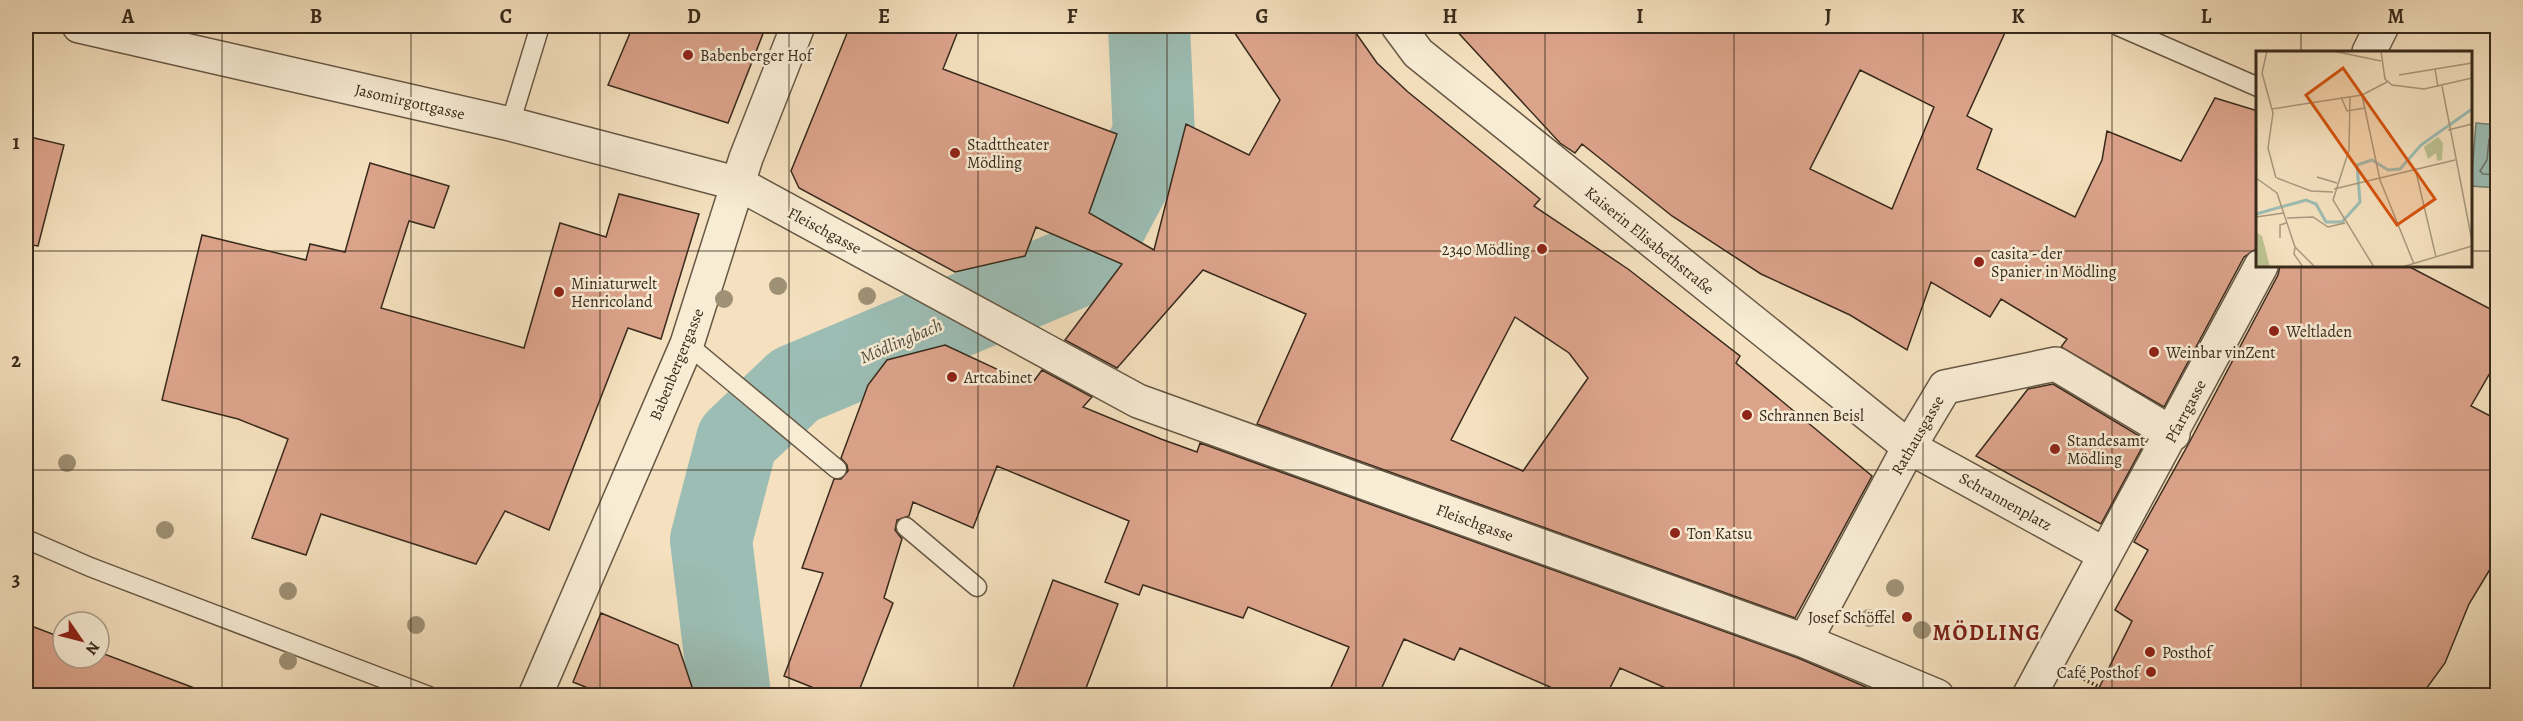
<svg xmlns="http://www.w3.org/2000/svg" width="2523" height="721" font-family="Alegreya,serif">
	<rect width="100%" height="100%" fill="#f5e1bf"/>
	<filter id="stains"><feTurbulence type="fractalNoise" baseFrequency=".00333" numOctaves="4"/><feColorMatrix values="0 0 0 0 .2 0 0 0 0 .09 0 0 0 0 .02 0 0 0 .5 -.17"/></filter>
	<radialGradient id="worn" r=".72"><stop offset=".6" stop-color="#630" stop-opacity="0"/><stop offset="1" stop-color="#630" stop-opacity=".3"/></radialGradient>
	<!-- water -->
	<path fill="#9cbdb4" stroke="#748277" stroke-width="1.5" d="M2476 123 2497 125V188L2471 186Z"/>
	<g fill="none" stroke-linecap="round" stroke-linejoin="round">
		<!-- shore -->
		<path stroke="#6a7468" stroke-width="1.5" d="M2498 138 2489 139 2487 160 2480 171 2483 174 2498 175"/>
		<!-- river -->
		<path stroke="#9cbdb4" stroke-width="82" d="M730 696 711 540 737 440 795 385 1085 263 1154 135 1149 26"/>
	</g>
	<!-- building -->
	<path fill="#dca38b" stroke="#382a1c" stroke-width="1.5" fill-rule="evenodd" d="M633 26H766L728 123 608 85Z
		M850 26H960L943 69 1117 134 1089 213 1154 250 1186 124 1249 155 1280 100 1230 26H1351L1377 63 1408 92 1540 199 1534 206 1628 269 1740 356 1736 363 1872 476 1795 618 1257 424 1306 314 1203 270 1117 368 1065 340 1122 264 1036 227 1025 256 955 272 799 188 791 171ZM1515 317 1569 353 1588 378 1523 471 1451 440Z
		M1452 26H2008L1967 116 1992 129 1977 169 2075 217 2102 160 2107 131 2181 161 2215 98 2258 111V248L2244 257 2164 407 2061 347 2067 339 2001 299 1990 317 1931 282 1907 350 1850 315 1761 274 1672 216 1582 144 1575 153 1560 143ZM1860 70 1934 107 1892 209 1810 169Z
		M26 136 64 145 38 246 26 244Z
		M370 163 449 186 434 228 409 221 381 308 524 348 560 223 606 237 619 194 699 214 661 339 628 328 549 530 505 511 476 564 321 514 306 555 252 538 288 439 238 419 162 400 202 235 306 260 310 244 345 252Z
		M2280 266H2408L2498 313V359L2471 406 2498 420V556L2469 604 2445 663 2421 696H2095L2132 621 2115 610 2148 550 2134 542 2189 443 2278 275Z
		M945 345 1031 385 1042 370 1092 397 1083 407 1161 439 1197 452 1200 443 1798 658 1887 696H1684L1620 668 1606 696H1546L1550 687 1460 648 1454 660 1404 639 1378 696H1327L1349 647 1248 607 1243 618 1143 585 1139 595 1105 582 1129 521 997 466 973 528 913 502 909 516 897 520 895 530 902 539 884 598 893 603 857 696H834L784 676 823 573 802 568 834 479H841L848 471 847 465 841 458 868 385 887 360Z
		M2053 384 2146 440 2101 524 1976 456 2028 389Z
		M1053 580 1118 604 1083 696H1010Z
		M601 613 678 645 695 696H608L573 682Z
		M26 624 63 638V658H99V652L205 692 204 696H26Z"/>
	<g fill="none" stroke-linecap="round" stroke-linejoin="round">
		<defs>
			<path id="lane" d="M2118 26 2258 87
				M510 124 540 26
				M687 344 837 469
				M906 527 977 587
				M26 539 90 567 429 696"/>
			<path id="street" d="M79 26 510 124 739 184 1138 401 1805 641 1937 696
				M1398 26 1418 53 1909 447 2104 554
				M2369 52 2382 26
				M1805 641 1909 447 1945 387 2056 364 2173 434
				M535 696 687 344 746 158 798 26
				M2029 696C2107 552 2185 409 2261 266"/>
		</defs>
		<!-- lane casing -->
		<use href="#lane" stroke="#675845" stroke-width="21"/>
		<!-- street casing -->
		<use href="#street" stroke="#675845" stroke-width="36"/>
		<!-- path -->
		<path stroke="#382a1c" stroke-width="4" stroke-dasharray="1.5 3" stroke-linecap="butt" d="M2084 679 2099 687"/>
		<!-- lane -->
		<use href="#lane" stroke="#f8ecd5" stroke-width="18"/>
		<!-- street -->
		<use href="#street" stroke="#f8ecd5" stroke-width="33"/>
	</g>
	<!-- trees -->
	<g fill="#9f9175">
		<circle cx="778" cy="286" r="9"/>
		<circle cx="867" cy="296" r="9"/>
		<circle cx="724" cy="299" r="9"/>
		<circle cx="67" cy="463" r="9"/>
		<circle cx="165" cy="530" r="9"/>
		<circle cx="1895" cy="588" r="9"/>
		<circle cx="288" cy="591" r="9"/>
		<circle cx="1869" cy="618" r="9"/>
		<circle cx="416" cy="625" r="9"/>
		<circle cx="1922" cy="630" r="9"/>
		<circle cx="288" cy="661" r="9"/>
	</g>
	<!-- grid -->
	<path fill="none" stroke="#382a1c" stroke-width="1.5" stroke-opacity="0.55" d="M222 26V696M411 26V696M600 26V696M789 26V696M978 26V696M1167 26V696M1356 26V696M1545 26V696M1734 26V696M1923 26V696M2112 26V696M2301 26V52M26 251H2258M2470 251H2498M2301 266V696M26 470H2498"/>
	<!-- markers -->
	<g fill="#8f2418" stroke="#f8ecd5" stroke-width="2">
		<circle cx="688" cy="55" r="6"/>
		<circle cx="955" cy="153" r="6"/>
		<circle cx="1542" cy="249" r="6"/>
		<circle cx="1979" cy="262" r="6"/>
		<circle cx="559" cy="292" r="6"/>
		<circle cx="2274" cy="331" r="6"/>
		<circle cx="2154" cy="352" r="6"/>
		<circle cx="952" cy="377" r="6"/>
		<circle cx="1747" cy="415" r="6"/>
		<circle cx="2055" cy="449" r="6"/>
		<circle cx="1675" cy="533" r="6"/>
		<circle cx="1907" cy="617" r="6"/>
		<circle cx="2150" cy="652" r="6"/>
		<circle cx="2151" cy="672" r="6"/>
	</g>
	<g text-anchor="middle" stroke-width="5" stroke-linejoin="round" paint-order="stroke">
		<!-- poi labels -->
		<g font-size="16" fill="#382a1c" stroke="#f8ecd5" text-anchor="start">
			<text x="700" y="61">Babenberger Hof</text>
			<text x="967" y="150">Stadttheater<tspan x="967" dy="18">Mödling</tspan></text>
			<text x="1530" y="255" text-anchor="end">2340 Mödling</text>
			<text x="1991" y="259">casita - der<tspan x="1991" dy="18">Spanier in Mödling</tspan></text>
			<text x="571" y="289">Miniaturwelt<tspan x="571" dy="18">Henricoland</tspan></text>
			<text x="2286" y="337">Weltladen</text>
			<text x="2166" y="358">Weinbar vinZent</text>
			<text x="964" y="383">Artcabinet</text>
			<text x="1759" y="421">Schrannen Beisl</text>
			<text x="2067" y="446">Standesamt<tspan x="2067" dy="18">Mödling</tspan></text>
			<text x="1687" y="539">Ton Katsu</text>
			<text x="1895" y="623" text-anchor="end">Josef Schöffel</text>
			<text x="2162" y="658">Posthof</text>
			<text x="2139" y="678" text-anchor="end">Café Posthof</text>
		</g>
		<!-- street labels -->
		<g font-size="16" fill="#382a1c" stroke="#f8ecd5">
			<text transform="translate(410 101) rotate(13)" y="6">Jasomirgottgasse</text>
			<text transform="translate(825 230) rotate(28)" y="6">Fleischgasse</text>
			<text transform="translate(1650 240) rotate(39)" y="6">Kaiserin Elisabethstraße</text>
			<text transform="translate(676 364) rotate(-68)" y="6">Babenbergergasse</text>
			<text transform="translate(2185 411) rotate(-62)" y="6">Pfarrgasse</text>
			<text transform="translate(1917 435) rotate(-60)" y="6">Rathausgasse</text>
			<text transform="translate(2006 501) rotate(29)" y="6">Schrannenplatz</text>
			<text transform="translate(1475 522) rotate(20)" y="6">Fleischgasse</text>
		</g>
		<!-- water labels -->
		<g font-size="18" font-style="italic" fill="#514f42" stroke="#f8ecd5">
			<text transform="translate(901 341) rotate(-23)" y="6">Mödlingbach</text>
		</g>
		<!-- district labels -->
		<g font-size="22" font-weight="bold" letter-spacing="1.5" fill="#7a1f14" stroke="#f8ecd5">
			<text x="1987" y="640">MÖDLING</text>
		</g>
	</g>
	<!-- overview -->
	<g transform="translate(2256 51)">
		<rect width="216" height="216" fill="#f5e1bf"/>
		<path d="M182 86 187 92 186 109 181 110 180 102 172 108 168 96ZM0 181 6 185 14 216H0Z" fill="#bdc291"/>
		<path fill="none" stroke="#9cbdb4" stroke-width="3" d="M0 163 50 149 60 153 70 171H86L104 151 101 114 116 109 132 119 144 118 165 94 216 58"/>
		<path fill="none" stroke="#a9987e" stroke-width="1.5" d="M11 0 6 22 17 62 12 97 20 127M77 0 125 10M125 0 129 28 136 34 168 38 216 27M179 18 182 36M143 24 216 12M186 35 216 190M106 44 124 129 158 213M94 45 93 99 77 149 118 216M85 46 91 60 109 57M16 58 106 44 131 31M192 79 216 73M160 121 180 206M61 126 81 132M0 127 21 142 39 196 59 216M21 127 55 140 77 141M78 138 199 109M0 166 28 162M31 167 57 166 72 176 89 172M24 187V174L30 172M39 196 38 203 47 216M146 216 216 195"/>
		<path fill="#d6540e" fill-opacity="0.15" stroke="#d6540e" stroke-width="3" d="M87 17 179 148 141 174 50 44Z"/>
		<rect width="216" height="216" fill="none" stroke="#382a1c" stroke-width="3"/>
	</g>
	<!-- margin -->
	<rect width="2523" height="721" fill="none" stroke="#f5e1bf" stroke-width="66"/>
	<!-- north arrow -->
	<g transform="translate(81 640) rotate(125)"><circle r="28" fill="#f8ecd5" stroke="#ab9e8b" stroke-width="1.5"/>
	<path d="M0-4.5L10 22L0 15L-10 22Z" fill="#8f2418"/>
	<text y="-9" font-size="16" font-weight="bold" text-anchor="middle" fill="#382a1c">N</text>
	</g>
	<rect x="33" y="33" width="2457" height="655" fill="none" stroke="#382a1c" stroke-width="2"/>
	<g font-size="20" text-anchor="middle" font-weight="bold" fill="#382a1c">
		<text x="128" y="23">A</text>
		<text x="316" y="23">B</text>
		<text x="506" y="23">C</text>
		<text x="694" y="23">D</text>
		<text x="884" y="23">E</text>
		<text x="1072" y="23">F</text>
		<text x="1262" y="23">G</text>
		<text x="1450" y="23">H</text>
		<text x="1640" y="23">I</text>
		<text x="1828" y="23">J</text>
		<text x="2018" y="23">K</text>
		<text x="2206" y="23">L</text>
		<text x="2396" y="23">M</text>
		<text x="16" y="149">1</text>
		<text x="16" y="367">2</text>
		<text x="16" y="586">3</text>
	</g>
	<rect width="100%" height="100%" filter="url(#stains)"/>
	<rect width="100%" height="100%" fill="url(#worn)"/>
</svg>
